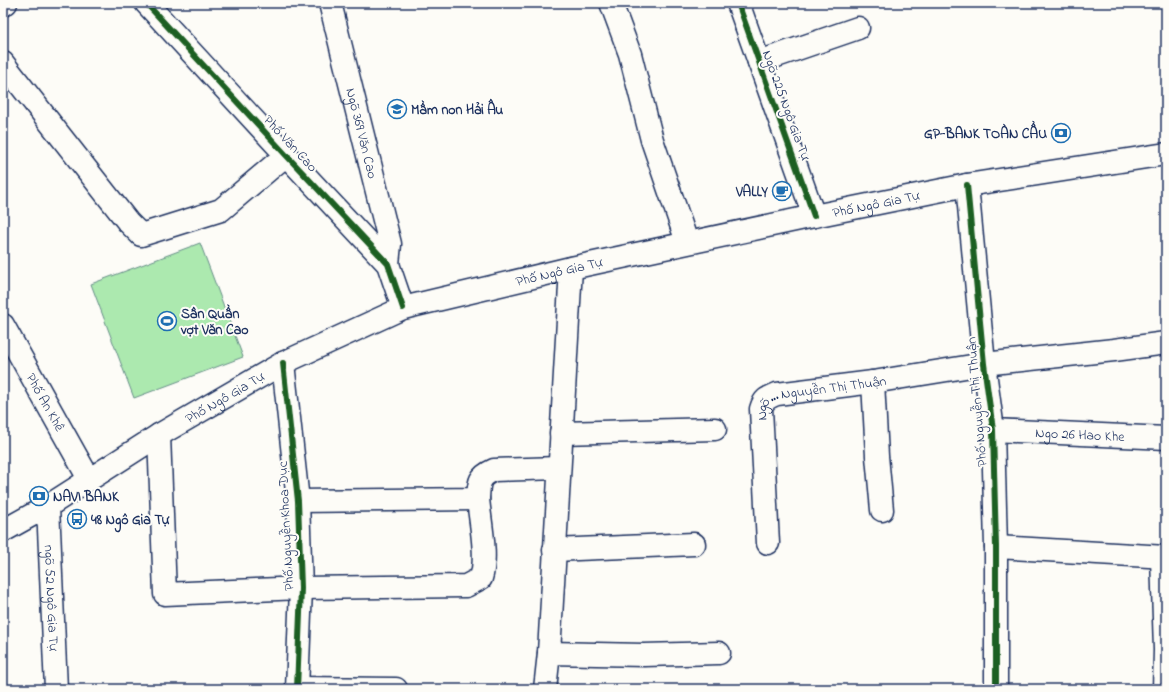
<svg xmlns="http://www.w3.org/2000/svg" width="1169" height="692" font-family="'Indie Flower',sans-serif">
	<rect width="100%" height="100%" fill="#fdfcf7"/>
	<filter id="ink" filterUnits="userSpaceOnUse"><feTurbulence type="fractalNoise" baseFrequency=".025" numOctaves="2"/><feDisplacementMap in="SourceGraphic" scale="8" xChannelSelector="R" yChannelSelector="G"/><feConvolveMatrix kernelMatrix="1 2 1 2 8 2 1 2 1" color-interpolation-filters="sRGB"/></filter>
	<g filter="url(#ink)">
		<!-- green -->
		<path fill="#ace9af" stroke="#648c86" d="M200 243 243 357 134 398 91 284Z"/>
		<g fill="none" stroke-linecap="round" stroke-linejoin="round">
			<defs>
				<g id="minor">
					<path d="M146 3 286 155 388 264 403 308"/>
					<path id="s1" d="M330 3 390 244 388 264"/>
					<path d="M611 3 630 54 652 140 687 242"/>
					<path d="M738 3 814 216"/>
					<path d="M3 5 6 3"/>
					<path d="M759 62 858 28"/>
					<path d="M3 63 128 222 141 235 221 210 286 155"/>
					<path d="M967 185 984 364 993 430 996 547V689"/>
					<path id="s2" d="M3 325 89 479"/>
					<path d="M283 363 298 501 301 588 297 689"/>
					<path d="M873 382 877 456 882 510"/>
					<path id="s3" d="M993 430 1166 438"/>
					<path d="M561 433 715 429"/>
					<path d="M159 435 165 594 301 588 466 586 481 578C488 557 480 521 478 499"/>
					<path d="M298 501 478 499C479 483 478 477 494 470L559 468"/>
					<path id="s4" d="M48 506 56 689"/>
					<path id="s5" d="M768 543 761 409C764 399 767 398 777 394L873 382 984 364 1114 350 1166 343"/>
					<path d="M996 547 1166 557"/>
					<path d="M554 550 694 544"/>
					<path d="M1162 557 1165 650 1164 689"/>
					<path d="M549 653 644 655 719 653"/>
					<path d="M297 688 396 689"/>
					<path d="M545 689 549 653 571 268"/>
				</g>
				<g id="major">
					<path id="s6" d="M3 531 48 506 159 435 283 363 403 308 571 268 814 216 967 185 1166 154"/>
				</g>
			</defs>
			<!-- minor casing -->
			<use href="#minor" stroke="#1b2f5e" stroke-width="25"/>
			<!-- major casing -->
			<use href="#major" stroke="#1b2f5e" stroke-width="25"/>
			<!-- minor -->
			<use href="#minor" stroke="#fdfcf7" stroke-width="22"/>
			<!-- major -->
			<use href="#major" stroke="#fdfcf7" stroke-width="22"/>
			<defs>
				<path id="cycleway" d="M146 3 286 155 388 264 403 308
					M738 3 814 216
					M967 185 984 364 993 430 996 547V689
					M283 363 298 501 301 588 297 689"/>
			</defs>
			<!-- cycleway casing -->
			<use href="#cycleway" stroke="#fdfcf7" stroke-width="8"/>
			<!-- cycleway -->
			<use href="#cycleway" stroke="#1b5e20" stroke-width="6"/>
		</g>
	</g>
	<!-- icons -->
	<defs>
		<symbol id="school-ring" viewBox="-11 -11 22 22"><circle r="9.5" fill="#fdfcf7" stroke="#1f6fb2" stroke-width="1.5"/><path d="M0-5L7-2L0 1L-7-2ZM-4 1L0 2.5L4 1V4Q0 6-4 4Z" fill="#1f6fb2"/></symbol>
		<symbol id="bank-ring" viewBox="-11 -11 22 22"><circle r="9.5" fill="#fdfcf7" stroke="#1f6fb2" stroke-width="1.5"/><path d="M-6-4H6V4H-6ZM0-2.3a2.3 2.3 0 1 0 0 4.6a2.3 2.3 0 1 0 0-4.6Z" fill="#1f6fb2"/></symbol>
		<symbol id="cafe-ring" viewBox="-11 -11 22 22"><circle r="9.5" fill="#fdfcf7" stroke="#1f6fb2" stroke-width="1.5"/><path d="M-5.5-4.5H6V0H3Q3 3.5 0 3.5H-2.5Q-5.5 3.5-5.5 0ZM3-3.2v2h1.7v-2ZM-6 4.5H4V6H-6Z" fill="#1f6fb2"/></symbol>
		<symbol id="stadium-ring" viewBox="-11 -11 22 22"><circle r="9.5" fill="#fdfcf7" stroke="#1f6fb2" stroke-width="1.5"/><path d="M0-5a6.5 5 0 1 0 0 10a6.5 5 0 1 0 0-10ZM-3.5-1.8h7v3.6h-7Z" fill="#1f6fb2"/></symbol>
		<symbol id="bus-ring" viewBox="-11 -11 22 22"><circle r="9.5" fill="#fdfcf7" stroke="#1f6fb2" stroke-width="1.5"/><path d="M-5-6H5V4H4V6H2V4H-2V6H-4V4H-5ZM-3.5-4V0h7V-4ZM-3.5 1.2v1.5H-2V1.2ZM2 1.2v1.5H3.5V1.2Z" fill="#1f6fb2"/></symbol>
	</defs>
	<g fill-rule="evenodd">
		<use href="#school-ring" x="386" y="98" width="22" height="22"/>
		<use href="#bank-ring" x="1050" y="122" width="22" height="22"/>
		<use href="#cafe-ring" x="771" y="180" width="22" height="22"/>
		<use href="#stadium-ring" x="156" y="310" width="22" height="22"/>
		<use href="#bank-ring" x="28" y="485" width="22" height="22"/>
		<use href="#bus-ring" x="66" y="508" width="22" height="22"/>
	</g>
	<g text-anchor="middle" stroke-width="4" stroke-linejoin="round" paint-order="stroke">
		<!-- street labels -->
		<g font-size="14" fill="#1b2f5e" stroke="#fdfcf7">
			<text transform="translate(787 105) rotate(70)" y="5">Ngõ 225 Ngô Gia Tự</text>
			<text dy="5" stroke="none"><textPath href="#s1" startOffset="134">Ngõ 369 Văn Cao</textPath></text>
			<text transform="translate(291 143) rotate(47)" y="5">Phố Văn Cao</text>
			<text dy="5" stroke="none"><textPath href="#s6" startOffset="943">Phố Ngô Gia Tự</textPath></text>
			<text dy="5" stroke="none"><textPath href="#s6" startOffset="619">Phố Ngô Gia Tự</textPath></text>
			<text dy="5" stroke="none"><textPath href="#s6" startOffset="259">Phố Ngô Gia Tự</textPath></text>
			<text dy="5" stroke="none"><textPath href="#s2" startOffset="88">Phố An Khê</textPath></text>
			<text transform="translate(976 402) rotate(-95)" y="5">Phố Nguyễn Thị Thuận</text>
			<text dy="5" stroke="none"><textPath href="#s5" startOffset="195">Ngõ ... Nguyễn Thị Thuận</textPath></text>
			<text dy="5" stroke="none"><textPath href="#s3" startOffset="87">Ngo 26 Hao Khe</textPath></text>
			<text transform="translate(285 526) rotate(-93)" y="5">Phố Nguyễn Khoa Dục</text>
			<text dy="5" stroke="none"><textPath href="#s4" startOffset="92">ngõ 52 Ngô Gia Tự</textPath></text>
		</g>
		<!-- poi labels -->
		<g font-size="14" font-weight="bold" fill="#1b2f5e" stroke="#fdfcf7" text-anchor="start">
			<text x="411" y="114">Mầm non Hải Âu</text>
			<text x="1047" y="138" text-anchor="end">GP-BANK TOÀN CẦU</text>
			<text x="768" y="196" text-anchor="end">VALLY</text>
			<text x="181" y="318">Sân Quần<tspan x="181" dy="16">vợt Văn Cao</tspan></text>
			<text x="53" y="501">NAVI BANK</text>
			<text x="91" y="524">48 Ngô Gia Tự</text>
		</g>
	</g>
	<!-- margin -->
	<rect width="1169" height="692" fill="none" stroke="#fdfcf7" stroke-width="16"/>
	<rect x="8" y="8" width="1153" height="676" fill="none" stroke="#1b2f5e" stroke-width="1.5" filter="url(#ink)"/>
</svg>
